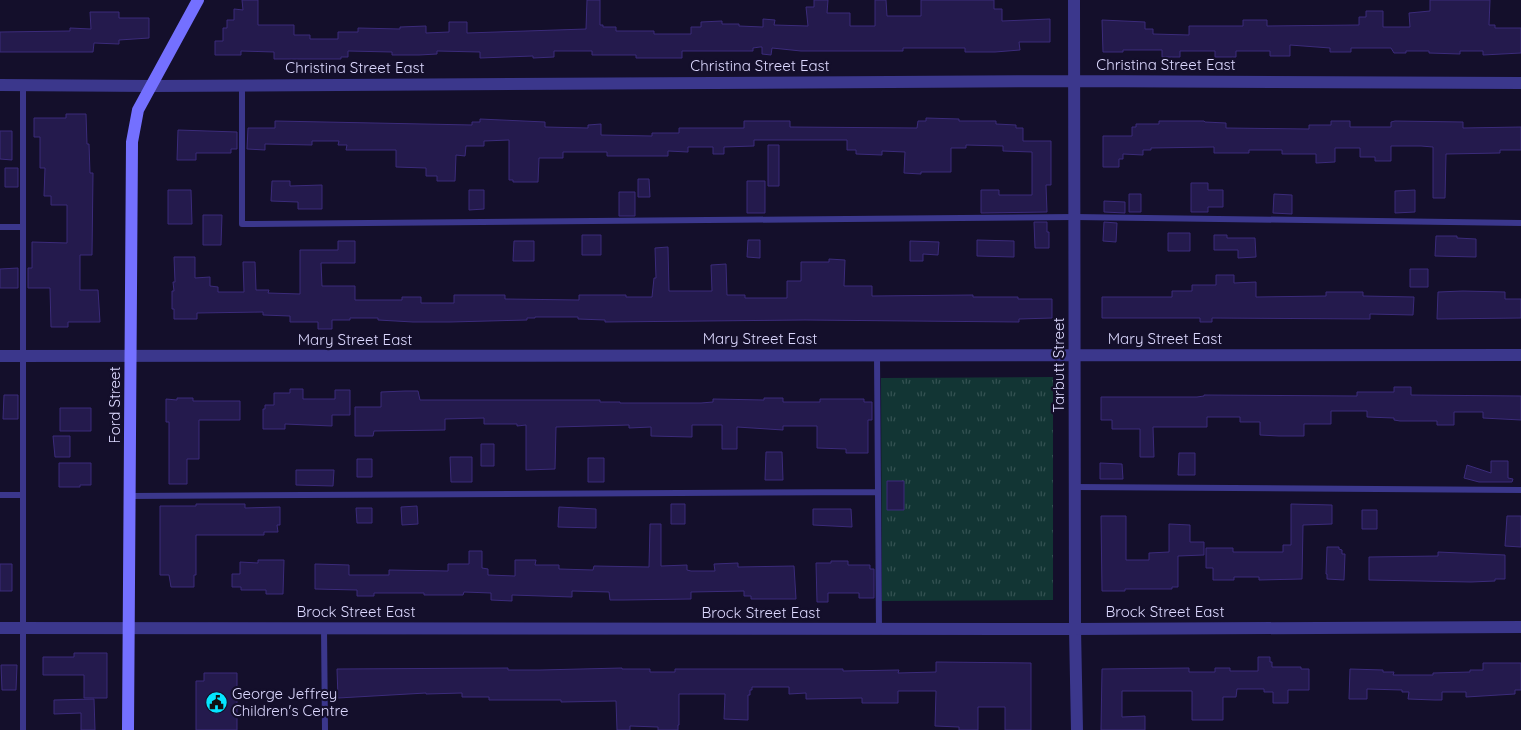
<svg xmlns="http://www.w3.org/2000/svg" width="1521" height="730" font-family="Quicksand,sans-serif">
	<defs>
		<pattern id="grass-tufts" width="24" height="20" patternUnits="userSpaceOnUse" patternTransform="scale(1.25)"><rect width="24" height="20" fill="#123534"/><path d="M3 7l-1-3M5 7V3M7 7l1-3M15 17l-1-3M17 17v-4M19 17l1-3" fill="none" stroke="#345252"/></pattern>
	</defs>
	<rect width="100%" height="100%" fill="#140f2b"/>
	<!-- grass -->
	<path fill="url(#grass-tufts)" d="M1053 377V600L882 601 881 378Z"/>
	<!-- building -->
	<path fill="#241a4d" stroke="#3b2b7a" d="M242 0H258V25H294V35H310V39H338V32H358V28L400 29V27L426 26V33L449 32V22H467V33L586 29 587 0H600V25H603V27H616V31H654V34H691V27H701V22L722 21V24H739V26L763 27V19L775 20 774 25 808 26 806 7H814V0H828L827 13H850V26H875V0H886L887 16H921V0H994V9H1002V21L1050 19V42H1019L1020 50 995 52H965V48H903V51H801L772 48 771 55 762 54V47H760L753 48V51H682V58H636V55H592V51H554V57L533 58V56L480 58V52L437 51V54L419 55H392V52L348 51V57H341V59H274V52L241 51V55H215V41H223V28H227V20H234V9L243 10Z
		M1430 0H1490L1489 25H1495V28H1521V53L1483 55V51H1460V54L1429 53V51H1406V53H1394L1391 48H1351V52H1330V48L1290 45V56H1270V51H1236V57H1215V51H1180V57H1162V50H1123V52H1103L1102 20 1145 22V29H1153V34L1189 35V26H1243V20H1267V26L1359 25V17H1366V11H1383V27H1410L1409 13 1430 11Z
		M90 12H119V18H149V38L119 40V44L94 43 93 52H0V32L70 31V28L91 29Z
		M66 114H86L87 144H89L90 173H93L92 255H80V290H98L100 322H68V327H51L50 288H28V268H32V242L67 243V205H51V196H44L45 168H40V137H34V118H66Z
		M926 118 959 119V121H996V124L1016 125V128H1023V141H1051V185H1046L1047 212 981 213V190H999V195H1032V152L1003 151V146L966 145V148H951V172H921V174L904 173 905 152 882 151V155L856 154V150H847V140H754V146L724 147V154H713V147H688V152L668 151V156H607V152H563V158H539L538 182H513V180H509V140L484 141V146H466L465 156 456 155 455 181H437V176H426V168L396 167V150H346L347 145H338L339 141H312V145L265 144V150L247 149 248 128H275V121L472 125V122H480V119L545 122V127L588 128V125L601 124V135L652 136V133H679V128H744V121H790V127L917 128 918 121H926Z
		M1159 121H1204L1205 122 1226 123V128L1309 129V125H1331V121H1350V127H1391V122L1395 121 1463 122V128L1521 127V150H1500V153L1446 154 1445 198H1433V147L1421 146H1391V161H1375V157H1360V148H1335V162L1316 163V154H1282V150H1249V153H1214V147L1151 148V150H1143V155L1123 154V159H1119V167H1103V136H1132V127H1136V124H1159Z
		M178 130 237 132V149H231V153H196V160H177Z
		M0 131H12V160L0 159Z
		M768 145H779V186H768Z
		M5 168H18V187H5Z
		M638 179H649L650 197H638Z
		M272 181H290V186L322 185V209H298V202L271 201Z
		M747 181H765V213H747Z
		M1191 183H1208V190H1223V207H1208V212H1191Z
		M168 190H191L192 224H168Z
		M469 190H484V209L469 210Z
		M1415 190V212L1395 213V191Z
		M619 192H635V216H619Z
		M1129 194H1141V212H1129Z
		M1274 194 1292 195V214L1273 213Z
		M1104 201 1125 202V213L1104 212Z
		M203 215H222L221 245H203Z
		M1034 222H1047V232H1049V248H1035Z
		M1104 222 1117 223 1116 242 1103 241Z
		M1168 233H1190V251H1168Z
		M582 235H601V255H582Z
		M1214 235H1227V238H1255L1256 257 1238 258V250H1214Z
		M1436 236H1457V238L1476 239V257L1435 256Z
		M748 240H760V258L747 257Z
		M977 240 1014 241V257L977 256Z
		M338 241H355V263H321L322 286H355V300H402V297H421V303H454V295H505V299L579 300V295H626V297H652L654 278H656L655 248 668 247 669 291H712L711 265 726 264 727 295H745V298H787V281H801V262H829V259L845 260 844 286H872V296L973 295V297H1018V299H1052V318L1019 319V322L805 320 605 322V320L578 319V317H535V318H527V320L450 322H413L378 320V318H350V320H332V329H318V322H290V316L263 315V312L197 313V319H174V309H172V291H174L173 282H175L174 257H195V278L210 277V286L218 287V292H244L243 262H255L256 290H269L268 293 300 294V250H338Z
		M514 241H534V261H513Z
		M910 241 939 242 938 255 923 254V261H910Z
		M18 268V288H0V269Z
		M1410 269H1428V287H1410Z
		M1216 275H1234V283L1256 282V297L1326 296V292H1363V296L1414 297 1413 315 1370 314V319L1212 318V322H1200V318H1102V297H1172V291H1192V285H1216Z
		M1463 291 1505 292V299H1521V318L1437 319 1438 292Z
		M1394 387H1411V395L1521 396V420L1483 418V412H1454V425H1437V421H1400L1394 420V418L1367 417V411H1331V424H1304V436H1279L1260 435V422H1240V417H1207V427H1153L1154 457H1140V429H1112V420H1101V397H1197L1204 396V395L1357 396V392H1394Z
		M290 389H303V399H335V390H350V415H332V426L285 424V429H263V409H265V405H274V393H290Z
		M405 391H418L420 400H600V402H620V403H701L713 402V399L764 400V398H783V402H820V399H864V402H872V420H868V453H846V449L817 448V426H783V430L737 427V449H722V425H692V437L651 436V427L629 428V425L556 427 555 469 526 470V425L517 426V424H484V418L445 419V430L374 431 373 436H355V407H381V392Z
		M4 395H18V419H3Z
		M177 398H193V401H240V420H199V459H187V484H169V422H166V399L177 400Z
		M60 408H91V431H60Z
		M53 436H70V457H55Z
		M481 444H494V466H481Z
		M766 452H782L783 480H765Z
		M1179 453H1195V475H1178Z
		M450 457H472V482H451Z
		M588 458H604V482H588Z
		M357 459H372V477H357Z
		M1491 461H1508V478L1513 479 1512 482H1479L1464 478 1467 465 1491 473Z
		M59 463H91V485H80V487H59Z
		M1100 463 1122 464 1123 479H1100Z
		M296 470H334L333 486 296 485Z
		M887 481H904V510H887Z
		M196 504H245V508L280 507V525H277L278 532H264V535H196V575H194V587H171L169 575H160V506H196Z
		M671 504H685V524H671Z
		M1291 504 1332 505V524L1303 525 1302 579 1259 580V577H1234V580H1213V568H1206V548H1233V552H1283V545H1291Z
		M417 506 418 524 402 525 401 507Z
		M559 507 596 509V528L558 527Z
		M356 508H372V523H357Z
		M813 509H851L852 527 813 525Z
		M1362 510H1377V529H1362Z
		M1101 516H1126V560H1149V553L1169 552V524L1190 525V542H1204V555L1178 556V587H1172V589H1125V591H1102Z
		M1507 516H1521V547L1505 546Z
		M650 524H661V566L687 565V570L691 571H715L714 564 738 563V567L794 566 796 599H751V596H744V591L691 592V599L623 600H610L609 592 572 591V597L512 595V601L491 600V593L464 592 463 595H424V593H374V596H357V590L315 589V564L349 565V575H389V570L448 571V564H469V551H482V568L488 569V575L515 576V560H536L535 565H559V569L593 570 594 566 649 567Z
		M1327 547H1339V549L1342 550V554H1345L1344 580 1327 579V574H1326Z
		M1438 552 1505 555V579H1495V581L1471 582 1369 580V557L1438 556Z
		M258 560H284L283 594H266V590H241V587H232V574H240V562L258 563Z
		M831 561H848V565H870V569H874V598H859V593H828V602H817L816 563H831Z
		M0 564H12V591H0Z
		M74 653H107V698H84V675H43V657H74Z
		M1258 657H1270V662H1272V667H1301V669H1309V690H1288V703H1273V692H1264V689H1237L1236 697H1223V720H1192V691H1122V717L1145 716V730H1101L1102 669 1189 668V672H1215V668H1230V671H1258Z
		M936 662 1031 663V730H1005V707H978V730H959V727L935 726 936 691H898V703H862V698L806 699V693L789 694V687H752V690H750V695H748V720L724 719 725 694H679V725H678V730H658V727L630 726V730H617L616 701 561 702V700H489V697H462V693L426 694V693L338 698 337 669 508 668V670H540L622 668V669H650V672H675V669H843V671L899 670 898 673 936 672Z
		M1483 663H1521V690H1515V694L1466 697V692H1442V700H1435L1408 699 1409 692H1402V690L1367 689V699H1349L1350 669 1383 670V672H1394L1393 675H1433V673L1470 672V670H1483Z
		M1 665H17L16 690H2Z
		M204 673H237V730H196V681H204Z
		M94 699 95 730H81V713L54 714V700Z"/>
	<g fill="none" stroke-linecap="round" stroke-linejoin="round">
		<!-- service -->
		<path stroke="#3b378c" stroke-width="6" d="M242 85V224L1075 217 1521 223
			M0 227H23V85
			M877 355 879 629
			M1075 487 1521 490
			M0 495H23
			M130 496 878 492
			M324 628 325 730
			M23 730V227"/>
		<!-- minor -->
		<path stroke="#3b378c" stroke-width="12" d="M1074 0 1075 629 1077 730
			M0 85 153 86 1074 81 1521 83
			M0 356 1521 355"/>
		<!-- tertiary -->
		<path stroke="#3b378c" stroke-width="12" d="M0 628 1075 629 1521 627"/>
		<!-- secondary -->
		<path stroke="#7470ff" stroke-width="12" d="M128 730 132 142 138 110 198 0"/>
	</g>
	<!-- icons -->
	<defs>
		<symbol id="civic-disc" viewBox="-11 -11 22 22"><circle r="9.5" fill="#05e5ff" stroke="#140f2b"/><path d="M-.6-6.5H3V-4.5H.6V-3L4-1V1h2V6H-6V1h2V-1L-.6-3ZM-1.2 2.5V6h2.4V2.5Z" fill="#111"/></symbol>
	</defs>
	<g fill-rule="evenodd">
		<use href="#civic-disc" x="204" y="690" width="25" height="25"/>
	</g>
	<g text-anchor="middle" stroke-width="4.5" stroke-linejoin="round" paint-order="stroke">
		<!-- street labels -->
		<g font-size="15" fill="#ddd9ff" stroke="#140f2b">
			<text x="1166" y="70">Christina Street East</text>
			<text x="760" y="71">Christina Street East</text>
			<text x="355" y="73">Christina Street East</text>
			<text x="760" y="344">Mary Street East</text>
			<text x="1165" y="344">Mary Street East</text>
			<text x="355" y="345">Mary Street East</text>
			<text transform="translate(1059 365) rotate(-90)" y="5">Tarbutt Street</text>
			<text transform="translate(115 405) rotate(-90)" y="5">Ford Street</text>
			<text x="356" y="617">Brock Street East</text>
			<text x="1165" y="617">Brock Street East</text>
			<text x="761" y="618">Brock Street East</text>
		</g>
		<!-- poi labels -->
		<g font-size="15" fill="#ddd9ff" stroke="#140f2b" text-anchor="start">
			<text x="232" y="699">George Jeffrey<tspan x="232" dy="17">Children's Centre</tspan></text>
		</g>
	</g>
</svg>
